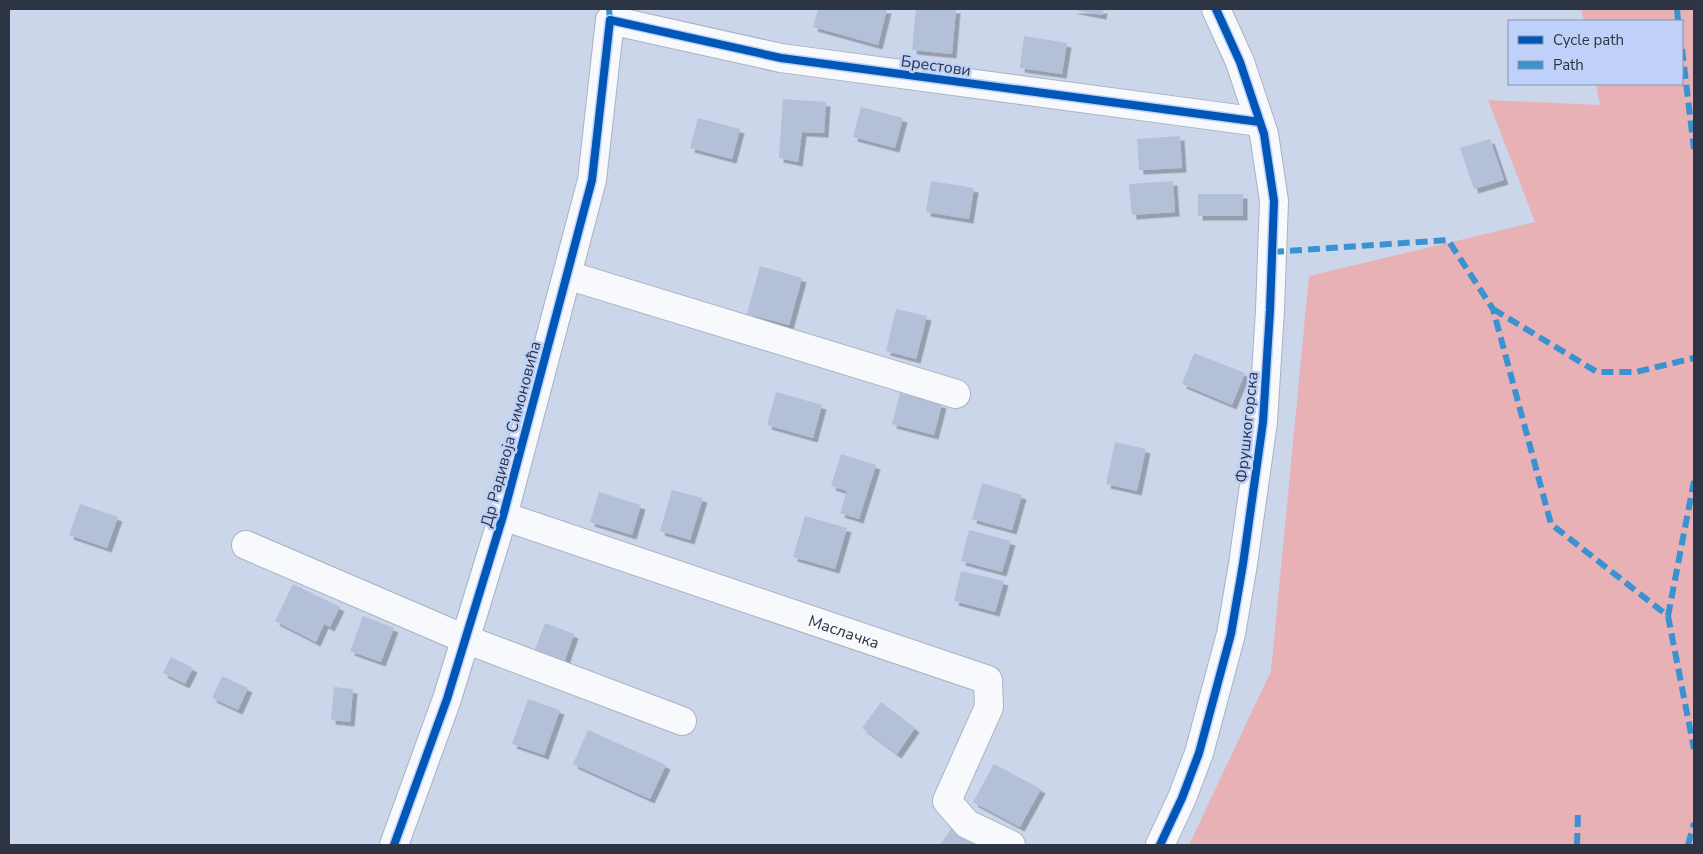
<svg xmlns="http://www.w3.org/2000/svg" width="1703" height="854" font-family="'Nunito Sans',sans-serif">
	<defs>
		<filter id="shadow"><feDropShadow dx="4.5" dy="4.5" stdDeviation="0" flood-color="#0004"/></filter>
	</defs>
	<rect width="100%" height="100%" fill="#ccd6eb"/>
	<!-- green -->
	<path fill="#e8b1b6" d="M1581 9H1694V845H1189L1271 671 1309 276 1535 222 1488 100 1600 105 1596 84H1682V21H1584Z"/>
	<!-- building -->
	<path fill="#b4bfd8" filter="url(#shadow)" d="M818 9H887L878 45 813 27Z
		M916 9H956L952 54 912 50Z
		M1070 9H1103L1102 15Z
		M1024 36 1067 43 1062 74 1020 68Z
		M783 99 826 102 824 133 802 132 798 162 779 158Z
		M861 107 903 118 895 148 853 137Z
		M698 118 740 129 732 159 690 148Z
		M1180 136 1182 168 1139 170 1137 139Z
		M1490 139 1504 180 1474 189 1460 148Z
		M931 181 974 188 969 219 926 212Z
		M1173 181 1175 212 1132 215 1129 184Z
		M1198 194H1243V216H1198Z
		M760 266 802 278 789 325 747 314Z
		M896 309 927 316 916 359 886 351Z
		M1194 353 1245 373 1232 405 1182 384Z
		M776 392 822 405 813 438 767 425Z
		M900 393 942 404 934 435 892 424Z
		M1115 442 1146 449 1137 491 1106 484Z
		M841 454 876 465 859 519 840 513 847 491 831 486Z
		M982 483 1022 495 1012 530 972 519Z
		M672 490 703 498 690 540 660 531Z
		M599 492 641 505 632 535 590 522Z
		M80 504 118 517 107 548 69 535Z
		M805 516 847 528 835 569 793 557Z
		M969 530 1011 541 1002 572 961 561Z
		M961 571 1004 581 995 612 954 601Z
		M293 584 340 607 330 627 324 624 316 642 275 621Z
		M363 616 394 628 381 662 350 651Z
		M545 623 574 634 564 663 534 652Z
		M171 657 193 668 185 684 163 673Z
		M222 676 248 688 238 710 212 698Z
		M334 687 353 689 350 722 331 720Z
		M528 699 560 710 544 755 512 744Z
		M881 702 915 728 897 754 862 728Z
		M588 730 666 765 650 799 573 764Z
		M994 764 1041 789 1020 827 973 802Z
		M955 823 989 845H940Z"/>
	<g fill="none" stroke-linecap="round" stroke-linejoin="round">
		<defs>
			<g id="street">
				<path d="M567 275 956 394"/>
				<path id="s1" d="M503 516 988 680 989 707 947 801 967 824 1011 845"/>
				<path d="M246 545 465 639 682 721"/>
				<path d="M394 845 447 699 503 516 592 180 610 20 781 58 1260 122"/>
			</g>
			<path id="secondary" d="M1160 845 1182 798 1199 753 1231 634 1243 564 1263 422 1270 310 1274 201 1264 134 1240 62 1216 9"/>
		</defs>
		<!-- street casing -->
		<use href="#street" stroke="#a9b1c1" stroke-width="30"/>
		<!-- secondary casing -->
		<use href="#secondary" stroke="#a9b1c1" stroke-width="30"/>
		<!-- street -->
		<use href="#street" stroke="#f7f9fc" stroke-width="28"/>
		<!-- secondary -->
		<use href="#secondary" stroke="#f7f9fc" stroke-width="28"/>
		<!-- quiet -->
		<path stroke="#3b92d1" stroke-width="6" stroke-dasharray="12 6" stroke-linecap="butt" d="M609 9 610 20
			M1677 9 1678 21
			M1682 49 1694 149
			M1272 252 1448 240 1493 309 1551 524 1668 616 1694 749
			M1493 309 1597 372H1636L1694 358
			M1668 616 1694 481
			M1577 845 1578 812
			M1688 845 1694 823"/>
		<defs>
			<path id="cycleway" d="M394 845 447 699 503 516 592 180 610 20 781 58 1260 122
				M1160 845 1182 798 1199 753 1231 634 1243 564 1263 422 1270 310 1274 201 1264 134 1240 62 1216 9"/>
		</defs>
		<!-- cycleway casing -->
		<use href="#cycleway" stroke="#bfd1f8" stroke-width="11"/>
		<!-- cycleway -->
		<use href="#cycleway" stroke="#0057b8" stroke-width="8"/>
	</g>
	<g text-anchor="middle" stroke-width="5" stroke-linejoin="round" paint-order="stroke">
		<!-- street labels -->
		<g font-size="16" fill="#2d3443" stroke="#bfd1f8">
			<text transform="translate(936 65) rotate(8)" y="6">Брестови</text>
			<text transform="translate(1246 427) rotate(-84)" y="6">Фрушкогорска</text>
			<text transform="translate(510 434) rotate(-75)" y="6">Др Радивоја Симоновића</text>
			<text dy="6" stroke="none"><textPath href="#s1" startOffset="360">Маслачка</textPath></text>
		</g>
	</g>
	<!-- border -->
	<rect width="1703" height="854" fill="none" stroke="#2d3443" stroke-width="20"/>
	<!-- legend -->
	<rect x="1508" y="20" width="175" height="65" fill="#bfd1f8" stroke="#8592b0"/>
	<rect x="1518" y="36" width="25" height="8" fill="#0057b8" stroke="#8592b0"/>
	<text x="1553" y="45" font-size="15" fill="#2d3443">Cycle path</text>
	<rect x="1518" y="61" width="25" height="8" fill="#3b92d1" stroke="#8592b0"/>
	<text x="1553" y="70" font-size="15" fill="#2d3443">Path</text>
</svg>
